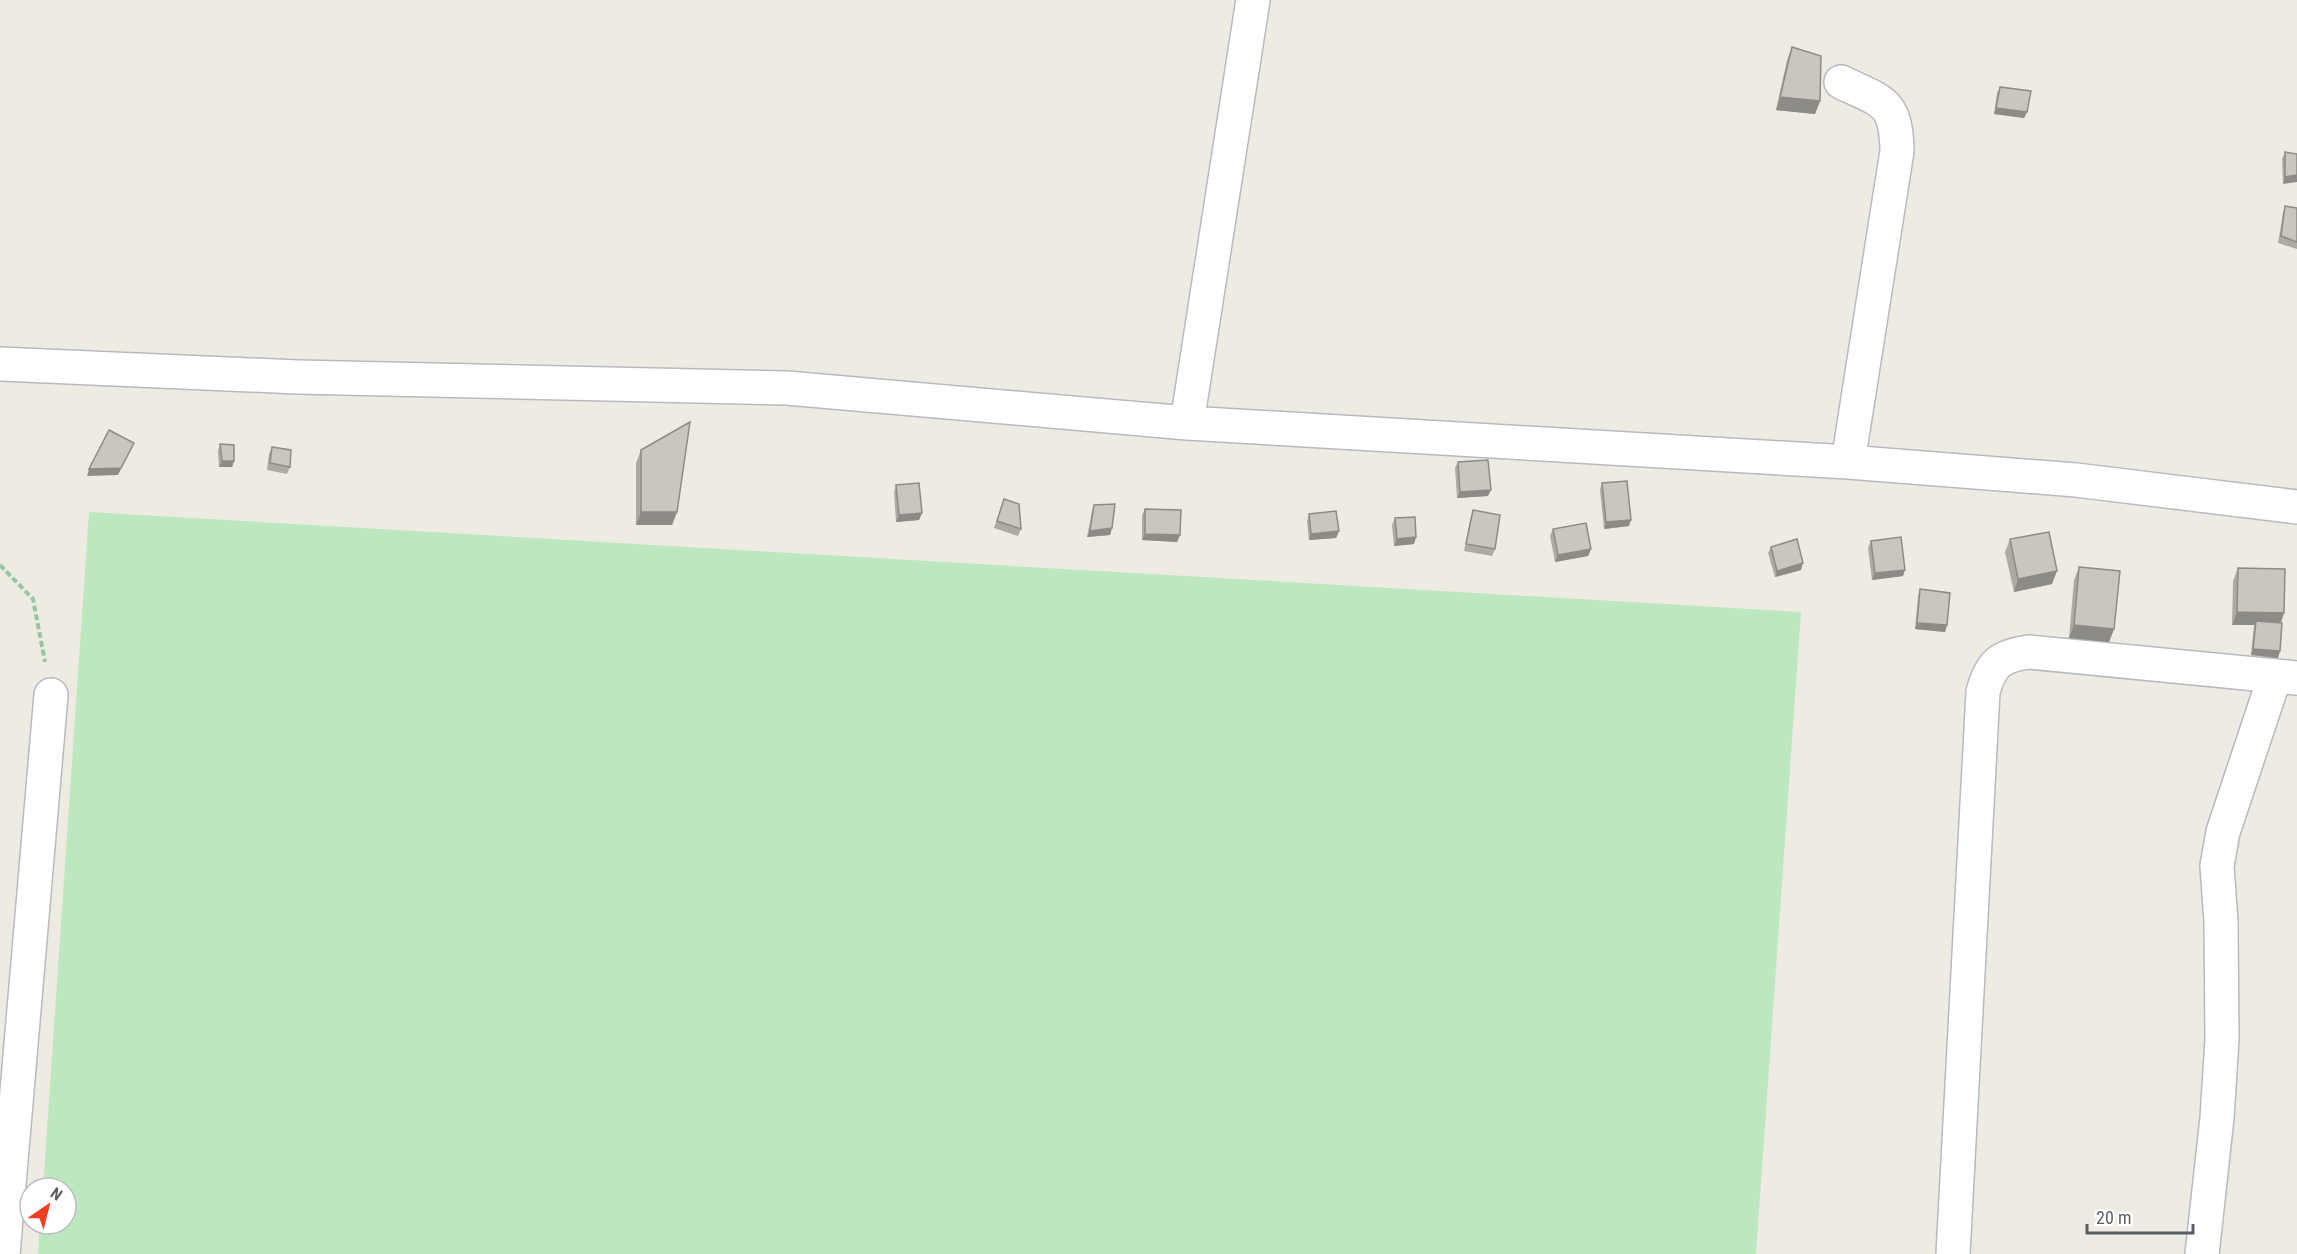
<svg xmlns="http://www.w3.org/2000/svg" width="2297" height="1254" font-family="'Roboto Condensed',sans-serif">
	<rect width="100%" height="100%" fill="#eeece2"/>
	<!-- green -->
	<path fill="#bde7bf" d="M89 512 1801 612 1756 1254H38L40 1224H66V1188H43Z"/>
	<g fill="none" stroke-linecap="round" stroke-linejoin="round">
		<defs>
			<path id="minor" d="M1841 82C1883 102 1896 101 1897 151L1848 462
				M0 364 298 377 787 388 1187 423 1848 462 2076 480 2297 507
				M1187 423 1253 0
				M3 1254 51 695
				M1953 1254 1983 692C1991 663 2000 656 2029 652L2297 678
				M2202 1254 2217 1118 2222 1040 2221 922 2217 866 2223 832 2275 676"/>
		</defs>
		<!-- minor casing -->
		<use href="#minor" stroke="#b7babf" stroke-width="36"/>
		<!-- path -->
		<path stroke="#94c6a5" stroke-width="4" stroke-dasharray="6 3" stroke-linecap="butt" d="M0 565 33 599 45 662"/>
		<!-- minor -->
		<use href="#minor" stroke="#fff" stroke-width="33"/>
	</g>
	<!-- wall -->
	<path fill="#adaaa4" d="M1792 47 1820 101 1815 114 1776 110 1787 60Z
		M2000 87 2027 112 2024 118 1994 114 1997 93Z
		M2285 152 2297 154 2283 184 2282 159Z
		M2285 206 2297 208V249L2278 243 2283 213Z
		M220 444 234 461 232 467H219L218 451Z
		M272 447 290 467 287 474 267 470 269 454Z
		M641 450 677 512 672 525H636V463Z
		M1458 462 1488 496 1457 498 1455 468Z
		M1602 483 1629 526 1604 529 1600 490Z
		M896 485 922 513 919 520 896 522 894 492Z
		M1004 499 1021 529 1018 536 994 528Z
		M1094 505 1112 528 1110 535 1087 537 1092 511Z
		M1145 509 1180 535 1177 542 1142 540V515Z
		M1473 510 1495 549 1492 556 1464 551 1471 516Z
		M1309 514 1339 531 1336 538 1309 540 1307 521Z
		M1395 518 1416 537 1414 544 1394 546 1392 525Z
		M1553 529 1591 549 1588 556 1555 562 1550 536Z
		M2010 539 2052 584 2014 592 2005 552Z
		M1871 541 1903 576 1872 580 1868 548Z
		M1771 547 1801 570 1775 577 1768 553Z
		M2079 567 2114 629 2109 642 2069 638 2074 580Z
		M2238 568 2281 623 2280 651 2278 658 2251 655 2254 625H2232L2233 581Z
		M1920 589 1947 625 1945 632 1915 629 1918 596Z"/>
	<!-- shaded-wall -->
	<path fill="#8d8b86" d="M1780 97 1820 101 1815 114 1776 110Z
		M1996 108 2027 112 2024 118 1994 114Z
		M2297 175V182L2283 184 2285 177Z
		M134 443 118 475 87 476 89 469Z
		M222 461H234L232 467H219Z
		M1491 490 1488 496 1457 498 1460 492Z
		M641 512H677L672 525H636Z
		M922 513 919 520 896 522 899 515Z
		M1631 520 1629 526 1604 529 1606 522Z
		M1112 528 1110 535 1087 537 1090 531Z
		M1339 531 1336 538 1309 540 1311 534Z
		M1145 534 1180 535 1177 542 1142 540Z
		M1416 537 1414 544 1394 546 1397 539Z
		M1591 549 1588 556 1555 562 1558 555Z
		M1803 563 1801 570 1775 577 1777 571Z
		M1905 570 1903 576 1872 580 1875 573Z
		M2057 571 2052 584 2014 592 2018 579Z
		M2237 612 2284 613 2280 626 2256 621 2254 625H2232Z
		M1917 623 1947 625 1945 632 1915 629Z
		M2074 625 2114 629 2109 642 2069 638Z
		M2253 649 2280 651 2278 658 2251 655Z"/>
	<!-- building -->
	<path fill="#c9c6bf" stroke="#8d8b86" stroke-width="1.5" d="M1792 47 1821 56 1820 101 1780 97Z
		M2000 87 2031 91 2027 112 1996 108Z
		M2285 152 2297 154V175L2285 177Z
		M2285 206 2297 208V242L2281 236Z
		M690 422 677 512H641V450Z
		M109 430 134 443 121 468 89 469Z
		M220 444 234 445V461H222Z
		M272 447 291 450 290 467 270 463Z
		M1488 460 1491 490 1460 492 1458 462Z
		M1627 481 1631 520 1606 522 1602 483Z
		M919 483 922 513 899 515 896 485Z
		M1004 499 1019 504 1021 529 997 521Z
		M1115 504 1112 528 1090 531 1094 505Z
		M1145 509 1181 510 1180 535 1145 534Z
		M1473 510 1500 515 1495 549 1466 544Z
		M1336 511 1339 531 1311 534 1309 514Z
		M1415 517 1416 537 1397 539 1395 518Z
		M1586 523 1591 549 1558 555 1553 529Z
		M2049 532 2057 571 2018 579 2010 539Z
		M1901 537 1905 570 1875 573 1871 541Z
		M1797 539 1803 563 1777 571 1771 547Z
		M2079 567 2120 571 2114 629 2074 625Z
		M2238 568 2285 569 2284 613 2237 612Z
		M1920 589 1950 593 1947 625 1917 623Z
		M2256 621 2282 623 2280 651 2253 649Z"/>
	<!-- north arrow -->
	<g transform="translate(48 1206) rotate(35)"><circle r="28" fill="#ffffff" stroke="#bdbfc1" stroke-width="1.5"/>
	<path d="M0-4.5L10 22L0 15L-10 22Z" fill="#f23f24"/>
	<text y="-9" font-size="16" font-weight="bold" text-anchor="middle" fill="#5a5e64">N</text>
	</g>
	<!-- scale -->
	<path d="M2087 1224v9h106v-9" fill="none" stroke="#5a5e64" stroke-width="3"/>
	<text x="2096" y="1224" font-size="18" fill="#5a5e64" stroke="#ffffff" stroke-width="4.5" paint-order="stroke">20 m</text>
</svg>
